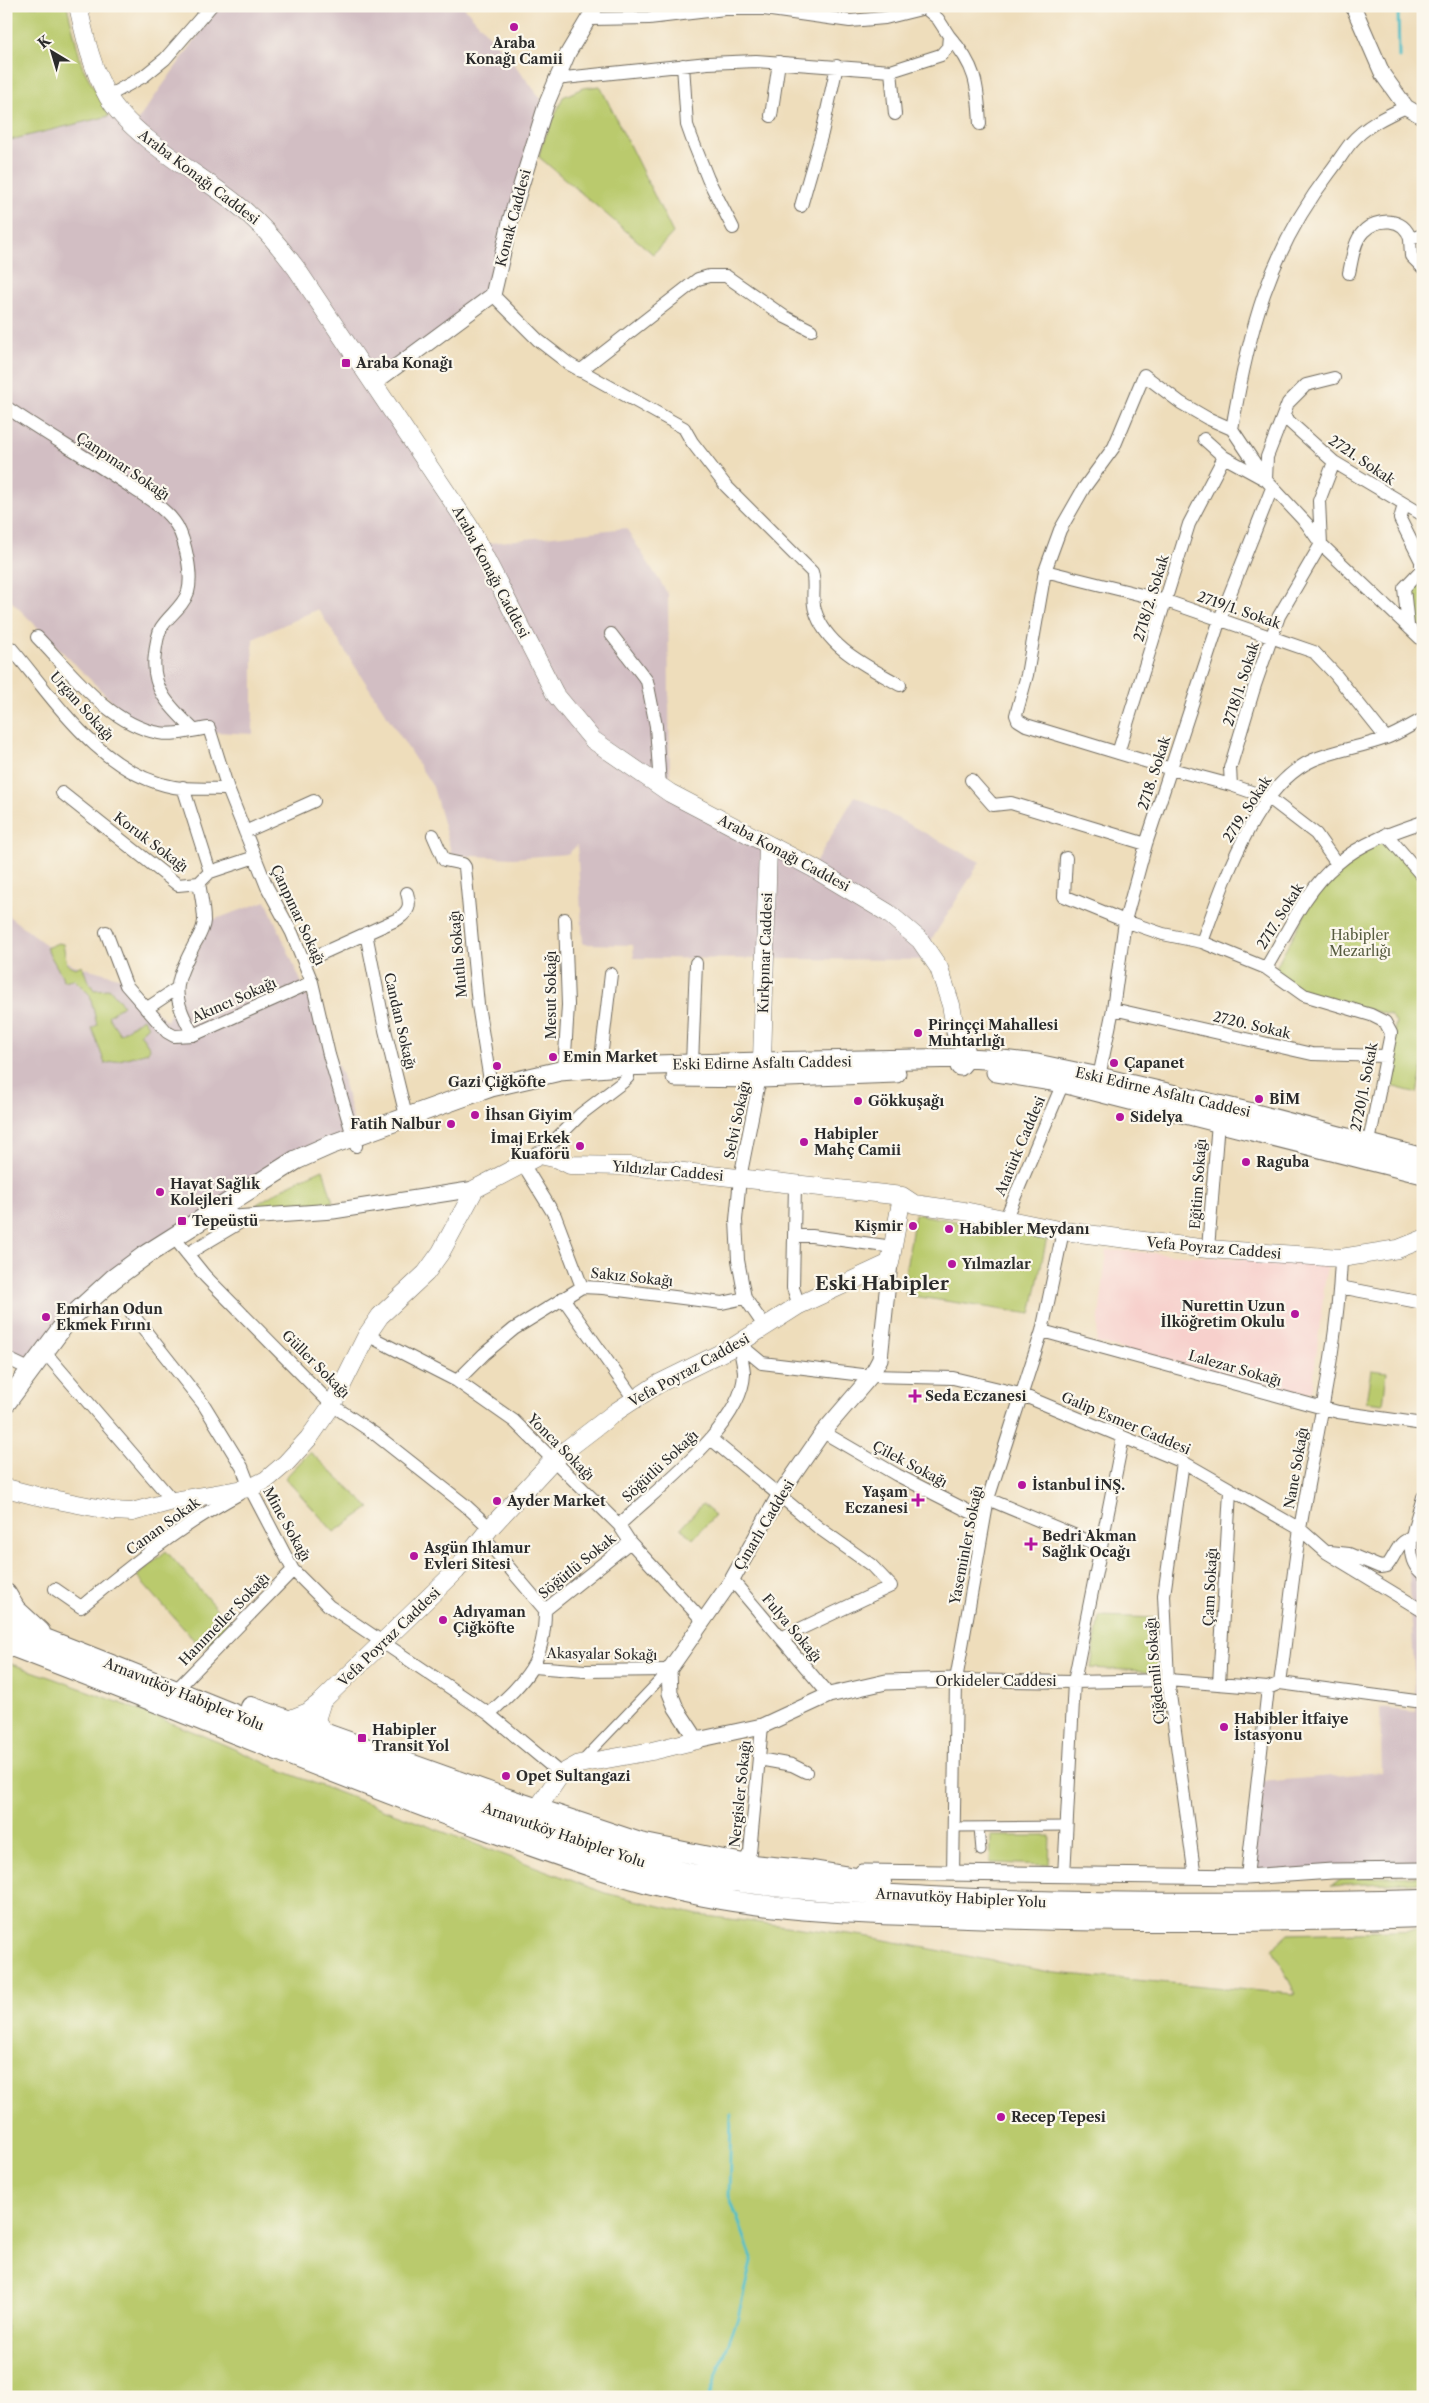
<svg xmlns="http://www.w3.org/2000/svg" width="1429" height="2403" font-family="'Libre Caslon Text',serif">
	<rect width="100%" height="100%" fill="#fbf7ec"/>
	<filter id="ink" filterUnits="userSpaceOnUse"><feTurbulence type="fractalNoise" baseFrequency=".02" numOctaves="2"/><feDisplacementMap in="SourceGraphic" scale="10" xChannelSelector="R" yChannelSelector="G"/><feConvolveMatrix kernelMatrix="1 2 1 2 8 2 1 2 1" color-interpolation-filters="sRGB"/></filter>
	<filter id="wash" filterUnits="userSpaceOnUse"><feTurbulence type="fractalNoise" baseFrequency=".0096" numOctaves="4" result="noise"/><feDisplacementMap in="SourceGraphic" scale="20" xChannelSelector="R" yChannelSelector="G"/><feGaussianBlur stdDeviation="1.12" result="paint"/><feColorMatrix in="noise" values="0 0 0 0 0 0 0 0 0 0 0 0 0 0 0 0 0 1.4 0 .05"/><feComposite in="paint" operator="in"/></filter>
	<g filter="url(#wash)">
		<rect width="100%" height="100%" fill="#edb"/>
		<!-- built -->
		<path fill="#f7d0cc" d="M1107 1250 1327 1264 1312 1391 1307 1394 1096 1343Z"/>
		<!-- industrial -->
		<path fill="#d2bec3" d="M217 6H463L511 60 546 105 493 295 374 383 481 544 626 528 668 594 670 793 812 868 855 796 980 862 927 947 926 960 634 958 633 945 583 944 577 845 568 854 514 858 452 855 433 787 318 609 253 639V734L139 728 6 596V141L109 116 133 127 215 12Z
			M266 901 342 1075 355 1128 153 1244 26 1365 6 1354V914L71 964 122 978 167 1021 210 921Z
			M1423 1491V1864L1251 1873 1260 1782 1382 1772 1380 1708 1416 1712 1408 1544Z"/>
		<!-- green -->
		<path fill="#baca6d" stroke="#727a4c" d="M6 6H67L82 66 109 116 6 141Z
			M600 86 673 233 653 254 539 157 541 147 563 97 583 88Z
			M1423 575V628L1415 621 1409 602Z
			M1380 842 1415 870 1423 884V1067L1417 1093 1383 1084 1396 1022 1390 1015 1307 994 1274 971 1315 896 1340 867Z
			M58 943 63 944 67 964 75 968 82 965 87 979 94 990 110 989 123 1005 108 1016 120 1034 143 1018 148 1026 140 1033 150 1048 148 1052 105 1064 92 1028 97 1025 90 995 74 979 63 981 62 976 46 948Z
			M323 1169 333 1202 259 1208 257 1204 292 1183Z
			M915 1214 1047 1237 1031 1314 906 1295 904 1281Z
			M1371 1370 1387 1372 1383 1404 1366 1402Z
			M310 1452 370 1508 334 1532 285 1478Z
			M702 1504 715 1515 693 1539 681 1528Z
			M166 1551 230 1624 202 1649 137 1576Z
			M1099 1616 1160 1618 1163 1672 1091 1668Z
			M6 1662C102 1695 198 1731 290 1774L605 1893 698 1915 864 1936 1055 1973 1295 1994 1273 1949 1289 1934 1423 1930V2397H6Z
			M991 1836H1050L1049 1865 990 1863Z
			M1423 1876V1881L1330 1886 1343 1878Z"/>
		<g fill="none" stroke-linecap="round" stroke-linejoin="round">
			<!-- stream -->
			<path stroke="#51bfc8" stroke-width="3" d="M1398 6 1399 58
				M709 2397 738 2317 752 2258 729 2195 731 2114"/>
		</g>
	</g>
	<g filter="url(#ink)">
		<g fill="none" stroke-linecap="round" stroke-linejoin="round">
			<defs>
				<path id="pedestrian" d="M581 1762 669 1670
					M954 1827 1067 1826
					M979 1827 981 1851"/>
				<path id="minor" d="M949 36C976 66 978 85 980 124
					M683 65 687 125 692 139 708 179 733 228
					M891 71 895 114
					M555 79 708 63 756 61 891 71 941 55 948 47 949 36 938 19 925 8 885 18 850 21 764 9H725L649 18 590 19
					M108 96 144 76 165 59 211 6
					M771 116 779 62
					M801 206 822 133 837 66
					M1423 235 1410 239 1411 256 1423 268
					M1349 273C1352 260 1354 241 1363 232 1377 217 1405 217 1410 239
					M493 295 538 340 569 364 684 428 692 442 726 486 812 572C816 584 811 598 815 610 826 648 869 667 900 685
					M580 371 698 279 709 276H726L785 317 811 330
					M6 407C47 435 90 459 131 487 147 498 166 508 177 526 185 540 193 575 188 592 183 607 169 615 161 628 157 636 156 645 155 654 150 689 171 708 194 730
					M1283 416 1334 462 1423 515
					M1232 429C1249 330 1268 253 1330 172 1337 163 1343 153 1350 144 1365 126 1386 116 1406 107
					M1204 439 1224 457 1266 480 1267 457 1288 403 1306 385 1334 378
					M1404 505 1400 519 1421 561V570L1404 588 1408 626
					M1045 571 1166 601 1314 652 1335 674 1386 738
					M611 634 647 681 656 726 660 786
					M37 637C71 672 109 724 159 733 174 736 194 730 209 728L228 789 267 887 292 933 312 982 329 1055 356 1146
					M11 648C55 700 101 774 174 787 191 790 210 788 228 789
					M1118 753 1189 524 1224 457
					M971 780 993 805 1011 803 1146 844
					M1231 785 1230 768 1255 685 1279 616 1321 544 1319 501 1334 462
					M183 787 210 872
					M62 793 178 885 199 883 210 872 255 857
					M245 832 314 801
					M1386 834 1423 877
					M433 835 444 860 463 864 465 867 478 1005 491 1087
					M1066 858 1064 896 1125 921 1163 934 1202 942 1266 968C1287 933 1305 890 1337 864 1361 843 1393 832 1423 822
					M1337 864 1316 834 1269 798 1231 785 1171 769 1026 725 1018 720 1016 715 1027 675 1045 571 1060 530 1084 488 1114 447 1144 375 1181 403 1207 418 1232 429 1266 480 1307 524 1321 544 1423 641
					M106 932 126 985 167 1032 174 1036 193 1035 312 982
					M366 933 385 1030 406 1116
					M1202 942C1223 885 1254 786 1313 760 1336 750 1362 747 1386 738 1398 734 1411 725 1423 719
					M305 961 398 919C409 911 411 906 407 893
					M1266 968 1304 995 1371 1015 1385 1022 1391 1033 1369 1142
					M146 1009 176 989
					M1113 1009 1312 1054 1385 1056
					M193 1035C173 997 172 988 192 949 196 940 203 933 204 921 204 909 201 895 199 883
					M692 1064 696 963
					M600 1067 611 974
					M564 1071 568 1005 565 919
					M761 1072 740 1178 736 1220 738 1260 745 1298 765 1327
					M1099 1077 1113 1009 1125 921 1146 844 1220 619 1272 488
					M540 1155 581 1114 623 1082 628 1077V1066
					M523 1164 555 1216 582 1287
					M795 1184 793 1288 799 1305
					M1005 1220 1063 1083
					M794 1236H812L893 1247
					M180 1245 205 1276 332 1405 375 1434 465 1505 490 1528
					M1208 1249 1218 1122
					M187 1254 249 1217
					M1340 1287 1423 1303
					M563 1298 634 1399
					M132 1314 204 1405 242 1467 250 1488 293 1570 329 1606 489 1714 561 1774
					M1042 1331 1338 1412 1423 1424
					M367 1335 457 1381 514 1421 619 1525 630 1542 703 1621
					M739 1344 762 1363 871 1376 953 1378 1020 1394 1183 1462 1300 1529 1326 1552 1423 1611
					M49 1357 173 1501
					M6 1358 31 1370
					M457 1381 484 1354 514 1329 582 1287 603 1288 722 1303 745 1298
					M823 1432 897 1475 984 1519
					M711 1439 819 1528 871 1565 891 1586 781 1638
					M1183 1462 1164 1595 1168 1680 1195 1877
					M1423 1497C1417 1521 1399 1556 1423 1574
					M988 1499 1100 1546
					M619 1525C655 1490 742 1427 744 1374 744 1365 740 1353 739 1344
					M484 1538 545 1610
					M1330 1552 1349 1554 1380 1567 1387 1566C1397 1554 1397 1541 1413 1538
					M732 1580 829 1695
					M55 1589 81 1607C130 1566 183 1524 239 1494
					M545 1610 630 1542
					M534 1667 585 1671 669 1670
					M956 1680 1074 1682 1168 1680 1268 1688 1280 1683 1423 1702
					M1280 1683C1287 1632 1292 1580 1300 1529 1315 1440 1338 1348 1341 1258
					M1219 1684 1230 1491
					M176 1690 293 1570
					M489 1714C526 1680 545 1663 545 1610
					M759 1759 792 1765 806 1772
					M743 1864 750 1852 762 1726
					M953 1874 956 1680 988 1499 1042 1331 1063 1231
					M1064 1876 1074 1682 1123 1437
					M1247 1877 1268 1688"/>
				<path id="tertiary" d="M1353 6 1383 75 1406 107 1423 117
					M374 383 493 295 511 218 546 105 568 53 596 6
					M223 1206 228 1214 235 1218 333 1211 475 1189
					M890 1263 880 1359 871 1376 823 1432 779 1496 732 1580 669 1670 670 1693 676 1708 697 1740 762 1726 829 1695 886 1682 956 1680
					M862 1872 1247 1877 1332 1871 1423 1870"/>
				<path id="secondary" d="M78 6C85 37 92 69 108 97 132 137 196 172 234 202 259 221 277 243 296 268L469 526 555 694 593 740 670 793 813 868 888 913 920 940 939 968 951 1005 956 1032
					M762 1062 768 845
					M6 1488 37 1496 113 1511 132 1512 173 1501 250 1488 266 1480 286 1463 309 1438 332 1405 367 1335 380 1316 426 1273 441 1252 475 1189 540 1155 558 1159 570 1165 630 1166 902 1196 914 1204 964 1211 1063 1231 1208 1249 1341 1258 1398 1249 1423 1239
					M322 1701 456 1571 490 1528 553 1460 617 1411 658 1384 733 1347 799 1305 890 1263 902 1196
					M288 1720 308 1712 322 1701 316 1720 324 1733
					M537 1809 561 1774 579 1764 652 1751 697 1740"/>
				<path id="primary" d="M956 1032 964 1045 967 1058 960 1066
					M996 1072 1063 1083 1423 1174
					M676 1077 761 1078 896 1073
					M6 1403 67 1321 113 1279 147 1254 296 1160 330 1145 460 1098 491 1087 560 1071 620 1066 762 1062 967 1058 1002 1060 1037 1064 1099 1077 1248 1112 1423 1158"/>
				<path id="trunk" d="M6 1594 15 1609 40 1632
					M6 1624C96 1658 184 1694 273 1730 332 1754 392 1775 452 1797 523 1823 594 1853 668 1869 755 1889 842 1892 930 1897 1095 1905 1258 1904 1423 1900
					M6 1644C155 1700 302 1762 452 1817 535 1847 617 1879 704 1896 790 1913 879 1914 967 1917 1119 1923 1271 1922 1423 1917
					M251 1707 505 1798 640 1843 743 1864 813 1871 881 1882"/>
			</defs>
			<!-- pedestrian casing -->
			<use href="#pedestrian" stroke="#6f695d" stroke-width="11"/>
			<!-- minor casing -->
			<use href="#minor" stroke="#6f695d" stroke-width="14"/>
			<!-- tertiary casing -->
			<use href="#tertiary" stroke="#6f695d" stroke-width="17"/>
			<!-- secondary casing -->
			<use href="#secondary" stroke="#6f695d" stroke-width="19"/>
			<!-- primary casing -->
			<use href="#primary" stroke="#6f695d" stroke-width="21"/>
			<!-- trunk casing -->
			<use href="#trunk" stroke="#6f695d" stroke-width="22"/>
			<!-- pedestrian -->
			<use href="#pedestrian" stroke="#fff" stroke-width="9"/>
			<!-- minor -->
			<use href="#minor" stroke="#fff" stroke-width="12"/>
			<!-- tertiary -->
			<use href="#tertiary" stroke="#fff" stroke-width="15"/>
			<!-- secondary -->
			<use href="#secondary" stroke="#fff" stroke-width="18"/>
			<!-- primary -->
			<use href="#primary" stroke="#fff" stroke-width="19"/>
			<!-- trunk -->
			<use href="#trunk" stroke="#fff" stroke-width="20"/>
		</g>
	</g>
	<!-- markers -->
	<g fill="#b5179e" stroke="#fbf7ec" stroke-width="2">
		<circle cx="514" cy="27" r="5"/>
		<rect x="341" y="358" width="10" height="10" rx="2.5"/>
		<circle cx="918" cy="1033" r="5"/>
		<circle cx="553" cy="1057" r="5"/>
		<circle cx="1114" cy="1063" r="5"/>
		<circle cx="497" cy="1066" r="5"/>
		<circle cx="1259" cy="1099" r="5"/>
		<circle cx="858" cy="1101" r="5"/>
		<circle cx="475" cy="1115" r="5"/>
		<circle cx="1120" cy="1117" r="5"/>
		<circle cx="451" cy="1124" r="5"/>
		<circle cx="804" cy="1142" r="5"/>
		<circle cx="580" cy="1146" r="5"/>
		<circle cx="1246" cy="1162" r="5"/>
		<circle cx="160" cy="1192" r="5"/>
		<rect x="177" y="1216" width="10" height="10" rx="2.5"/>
		<circle cx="913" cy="1226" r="5"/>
		<circle cx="949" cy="1229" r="5"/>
		<circle cx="952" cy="1264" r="5"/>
		<circle cx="1295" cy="1314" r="5"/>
		<circle cx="46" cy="1317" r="5"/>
		<path d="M912.5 1388.5h5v5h5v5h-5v5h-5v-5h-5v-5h5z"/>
		<circle cx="1022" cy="1485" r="5"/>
		<path d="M915.5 1492.5h5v5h5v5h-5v5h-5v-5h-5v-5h5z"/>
		<circle cx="497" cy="1501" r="5"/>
		<path d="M1028.5 1536.5h5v5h5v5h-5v5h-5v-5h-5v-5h5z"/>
		<circle cx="414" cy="1556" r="5"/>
		<circle cx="443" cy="1620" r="5"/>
		<circle cx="1224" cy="1727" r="5"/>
		<rect x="357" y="1733" width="10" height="10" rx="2.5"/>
		<circle cx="506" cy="1776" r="5"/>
		<circle cx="1001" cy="2117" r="5"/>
	</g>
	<g text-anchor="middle" stroke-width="4.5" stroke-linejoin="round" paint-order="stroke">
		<!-- poi labels -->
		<g font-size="14" font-weight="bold" fill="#2b2b2b" stroke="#fbf7ec" text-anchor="start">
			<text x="514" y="48" text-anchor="middle">Araba<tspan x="514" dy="16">Konağı Camii</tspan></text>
			<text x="356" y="368">Araba Konağı</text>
			<text x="928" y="1030">Pirinççi Mahallesi<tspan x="928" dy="16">Muhtarlığı</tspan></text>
			<text x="563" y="1062">Emin Market</text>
			<text x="1124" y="1068">Çapanet</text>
			<text x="497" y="1087" text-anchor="middle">Gazi Çiğköfte</text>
			<text x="1269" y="1104">BİM</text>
			<text x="868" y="1106">Gökkuşağı</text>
			<text x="485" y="1120">İhsan Giyim</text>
			<text x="1130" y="1122">Sidelya</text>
			<text x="441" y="1129" text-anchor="end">Fatih Nalbur</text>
			<text x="814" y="1139">Habipler<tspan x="814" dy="16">Mahç Camii</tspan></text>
			<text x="570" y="1143" text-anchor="end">İmaj Erkek<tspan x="570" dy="16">Kuaförü</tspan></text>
			<text x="1256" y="1167">Raguba</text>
			<text x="170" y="1189">Hayat Sağlık<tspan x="170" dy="16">Kolejleri</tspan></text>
			<text x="192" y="1226">Tepeüstü</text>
			<text x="903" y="1231" text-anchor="end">Kişmir</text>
			<text x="959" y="1234">Habibler Meydanı</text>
			<text x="962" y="1269">Yılmazlar</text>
			<text x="1285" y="1311" text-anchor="end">Nurettin Uzun<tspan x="1285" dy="16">İlköğretim Okulu</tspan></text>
			<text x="56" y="1314">Emirhan Odun<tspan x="56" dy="16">Ekmek Fırını</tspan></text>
			<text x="925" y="1401">Seda Eczanesi</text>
			<text x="1032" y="1490">İstanbul İNŞ.</text>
			<text x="908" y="1497" text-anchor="end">Yaşam<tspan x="908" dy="16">Eczanesi</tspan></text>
			<text x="507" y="1506">Ayder Market</text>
			<text x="1042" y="1541">Bedri Akman<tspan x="1042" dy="16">Sağlık Ocağı</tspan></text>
			<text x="424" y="1553">Asgün Ihlamur<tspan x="424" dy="16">Evleri Sitesi</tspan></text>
			<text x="453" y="1617">Adıyaman<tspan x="453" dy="16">Çiğköfte</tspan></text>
			<text x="1234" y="1724">Habibler İtfaiye<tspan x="1234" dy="16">İstasyonu</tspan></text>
			<text x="372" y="1735">Habipler<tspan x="372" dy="16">Transit Yol</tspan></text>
			<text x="516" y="1781">Opet Sultangazi</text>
			<text x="1011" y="2122">Recep Tepesi</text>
		</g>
		<!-- street labels -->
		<g font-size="14" fill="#2b2b2b" stroke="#fbf7ec">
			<text transform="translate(199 177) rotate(37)" y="5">Araba Konağı Caddesi</text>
			<text transform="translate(513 218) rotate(-75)" y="5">Konak Caddesi</text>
			<text transform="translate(1362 460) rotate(34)" y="5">2721. Sokak</text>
			<text transform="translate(123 466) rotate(34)" y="5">Çanpınar Sokağı</text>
			<text transform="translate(491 572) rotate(62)" y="5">Araba Konağı Caddesi</text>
			<text transform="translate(1151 598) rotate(-73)" y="5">2718/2. Sokak</text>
			<text transform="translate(1239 610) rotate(19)" y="5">2719/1. Sokak</text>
			<text transform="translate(1241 684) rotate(-72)" y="5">2718/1. Sokak</text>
			<text transform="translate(82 706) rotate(48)" y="5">Urgan Sokağı</text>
			<text transform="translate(1154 773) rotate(-72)" y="5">2718. Sokak</text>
			<text transform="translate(1247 809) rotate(-57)" y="5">2719. Sokak</text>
			<text transform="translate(151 842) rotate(37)" y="5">Koruk Sokağı</text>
			<text transform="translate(784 853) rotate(28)" y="5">Araba Konağı Caddesi</text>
			<text transform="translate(298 915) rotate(65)" y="5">Çanpınar Sokağı</text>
			<text transform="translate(1280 916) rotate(-58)" y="5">2717. Sokak</text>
			<text transform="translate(765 953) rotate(-88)" y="5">Kırkpınar Caddesi</text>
			<text transform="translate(458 954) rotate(-95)" y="5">Mutlu Sokağı</text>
			<text transform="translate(551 995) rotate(-90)" y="5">Mesut Sokağı</text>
			<text transform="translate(234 1000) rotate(-24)" y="5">Akıncı Sokağı</text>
			<text transform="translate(400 1021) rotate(77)" y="5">Candan Sokağı</text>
			<text transform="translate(1252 1025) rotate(13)" y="5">2720. Sokak</text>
			<text transform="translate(762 1063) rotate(-1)" y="5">Eski Edirne Asfaltı Caddesi</text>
			<text transform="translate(1364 1087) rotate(-79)" y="5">2720/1. Sokak</text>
			<text transform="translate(1163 1092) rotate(13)" y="5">Eski Edirne Asfaltı Caddesi</text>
			<text transform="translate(737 1120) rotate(-78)" y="5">Selvi Sokağı</text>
			<text transform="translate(1020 1146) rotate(-67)" y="5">Atatürk Caddesi</text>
			<text transform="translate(668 1171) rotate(5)" y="5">Yıldızlar Caddesi</text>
			<text transform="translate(1198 1184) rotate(-86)" y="5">Eğitim Sokağı</text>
			<text transform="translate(1214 1248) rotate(5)" y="5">Vefa Poyraz Caddesi</text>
			<text transform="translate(632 1277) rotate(6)" y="5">Sakız Sokağı</text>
			<text transform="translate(316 1364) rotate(45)" y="5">Güller Sokağı</text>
			<text transform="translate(1235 1368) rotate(16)" y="5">Lalezar Sokağı</text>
			<text transform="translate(689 1370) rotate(-29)" y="5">Vefa Poyraz Caddesi</text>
			<text transform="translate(1126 1423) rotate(23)" y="5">Galip Esmer Caddesi</text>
			<text transform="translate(561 1447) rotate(45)" y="5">Yonca Sokağı</text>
			<text transform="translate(910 1464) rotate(28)" y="5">Çilek Sokağı</text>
			<text transform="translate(660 1466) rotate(-43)" y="5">Söğütlü Sokağı</text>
			<text transform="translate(1296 1468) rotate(-80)" y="5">Nane Sokağı</text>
			<text transform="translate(287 1524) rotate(61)" y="5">Mine Sokağı</text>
			<text transform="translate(764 1525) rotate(-59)" y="5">Çınarlı Caddesi</text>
			<text transform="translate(163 1526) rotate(-36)" y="5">Canan Sokak</text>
			<text transform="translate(966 1545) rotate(-79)" y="5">Yaseminler Sokağı</text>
			<text transform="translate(577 1566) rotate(-39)" y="5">Söğütlü Sokak</text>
			<text transform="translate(1210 1587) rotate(-87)" y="5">Çam Sokağı</text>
			<text transform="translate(224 1619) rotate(-46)" y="5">Hanımeller Sokağı</text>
			<text transform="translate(792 1628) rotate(50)" y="5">Fulya Sokağı</text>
			<text transform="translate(389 1637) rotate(-44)" y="5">Vefa Poyraz Caddesi</text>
			<text transform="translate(602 1654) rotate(1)" y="5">Akasyalar Sokağı</text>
			<text transform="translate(1155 1671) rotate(-95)" y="5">Çiğdemli Sokağı</text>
			<text x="996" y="1686">Orkideler Caddesi</text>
			<text transform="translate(184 1694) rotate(22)" y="5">Arnavutköy Habipler Yolu</text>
			<text transform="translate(740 1794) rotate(-84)" y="5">Nergisler Sokağı</text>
			<text transform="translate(564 1835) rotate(19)" y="5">Arnavutköy Habipler Yolu</text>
			<text transform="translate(961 1898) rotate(3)" y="5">Arnavutköy Habipler Yolu</text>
		</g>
		<!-- park labels -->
		<g font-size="14" fill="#565b3f" stroke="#fbf7ec">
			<text x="1360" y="940">Habipler<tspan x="1360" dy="16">Mezarlığı</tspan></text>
		</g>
		<!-- district labels -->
		<g font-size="19" font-weight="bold" fill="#2b2b2b" stroke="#fbf7ec">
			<text x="882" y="1290">Eski Habipler</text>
		</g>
	</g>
	<!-- margin -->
	<rect width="1429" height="2403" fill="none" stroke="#fbf7ec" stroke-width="25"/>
	<!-- north arrow -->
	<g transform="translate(52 52) rotate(322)" stroke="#fbf7ec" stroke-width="4" paint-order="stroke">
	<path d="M0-4L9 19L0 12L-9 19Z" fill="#2b2b2b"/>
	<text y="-8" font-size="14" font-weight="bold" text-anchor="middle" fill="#2b2b2b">K</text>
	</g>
</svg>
